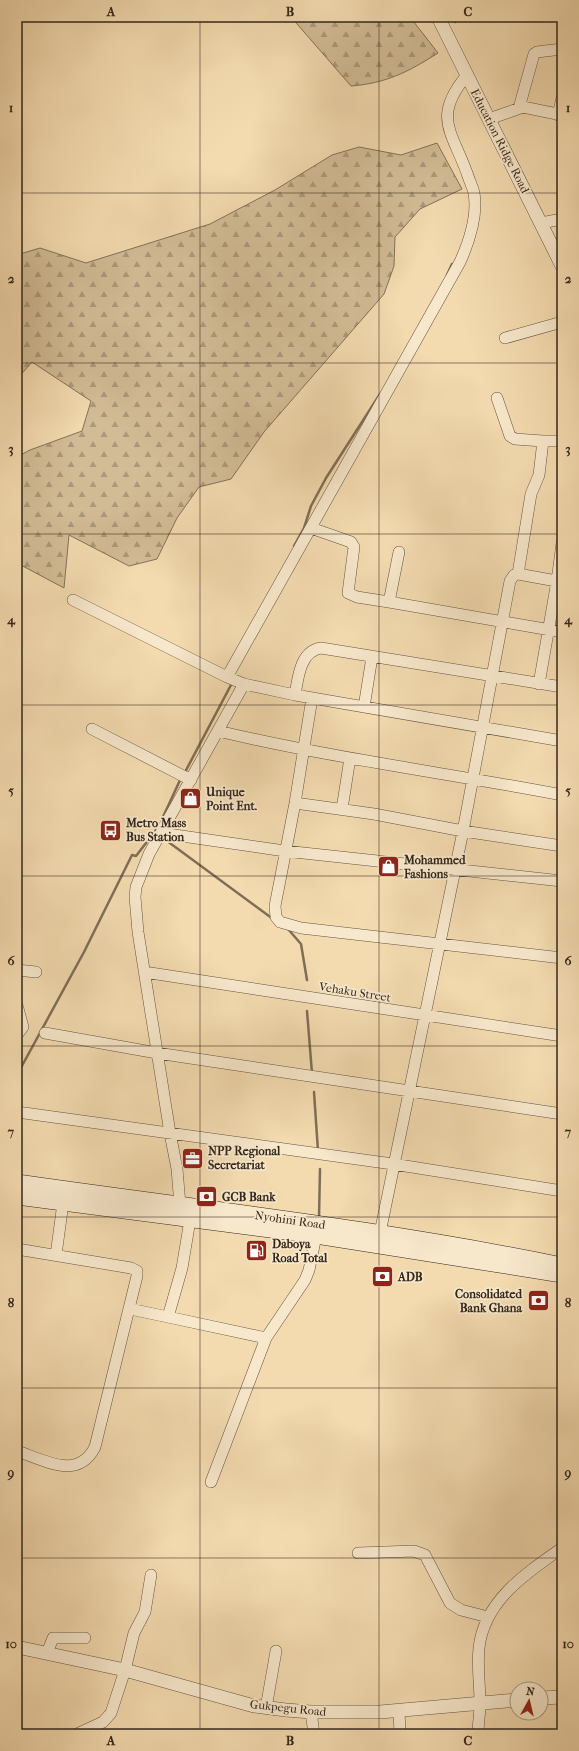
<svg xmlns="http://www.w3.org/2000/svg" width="579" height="1751" font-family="'IM FELL French Canon',serif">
	<defs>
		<pattern id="forest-firs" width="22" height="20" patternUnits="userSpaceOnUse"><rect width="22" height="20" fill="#d2bc96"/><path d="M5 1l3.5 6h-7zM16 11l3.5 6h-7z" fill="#ab997a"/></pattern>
	</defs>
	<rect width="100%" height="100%" fill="#f3daaf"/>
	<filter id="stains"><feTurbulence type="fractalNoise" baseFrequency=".005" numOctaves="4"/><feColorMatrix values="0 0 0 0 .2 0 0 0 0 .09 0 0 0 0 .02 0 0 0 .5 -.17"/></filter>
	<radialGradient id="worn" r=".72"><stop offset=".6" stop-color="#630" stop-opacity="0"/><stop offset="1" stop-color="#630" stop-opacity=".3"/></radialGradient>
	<!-- forest -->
	<path fill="url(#forest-firs)" stroke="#827258" d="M291 17H410L438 53C408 72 387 83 351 86Z
		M437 143 462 189 420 209 395 237 394 266 384 294 264 432 231 479 199 487 177 518 157 559 129 566 69 535 64 588 17 563V457L30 450 82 431 91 401 32 362 17 379V255L40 248 86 263 210 224 275 190 332 155 359 147 401 155Z"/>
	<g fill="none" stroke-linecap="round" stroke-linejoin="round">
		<!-- stream -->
		<path stroke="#7f6e56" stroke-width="2.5" d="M455 22 458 17
			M447 275 452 264
			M294 546 304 528 311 506 326 478 380 394
			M184 774 232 683
			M163 817 181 778
			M163 838 273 919
			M288 929 301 944 307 980
			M307 1011 312 1073
			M17 1075 84 952 132 855 136 856 156 830
			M314 1092 318 1151
			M319 1218 320 1169"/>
		<defs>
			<path id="minor" d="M519 108 534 54 537 52 562 49
				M558 115 562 98
				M489 119 523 107 562 115
				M541 223 562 219
				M505 338 562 322
				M497 398 510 436 515 439 543 441
				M311 528 351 542 354 547 348 593 357 597 389 602 399 552
				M518 574 562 582
				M73 600 227 677 244 684 295 695 562 741
				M389 602 562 632
				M227 677 460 262C469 242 478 216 474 193 473 188 470 182 468 176 453 132 431 118 467 75
				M539 684 557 581 562 543
				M295 695C298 678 300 651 321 648L562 687
				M312 698 295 803 275 906 276 917 280 922 301 928 562 958
				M364 707 372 657
				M92 729 191 780
				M218 731C331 758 447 773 562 795
				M295 803 374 814 463 831 562 846
				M342 809 350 758
				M161 833 285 851 562 881
				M17 970 36 972
				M144 972 562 1036
				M17 1005 23 1027 17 1035
				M45 1033 157 1053 562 1114
				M17 1112 393 1164 562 1191
				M180 1205 177 1169 170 1133 138 932 135 897 136 887 149 854 244 684
				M190 1220 182 1268 168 1317 266 1338 305 1280 309 1270 316 1236
				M380 1233 463 831 510 581 514 575 518 574 531 494 539 475 543 441H562
				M17 1249 131 1268 137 1271V1276L95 1447C78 1481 44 1460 17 1451
				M56 1255 63 1203
				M130 1309 168 1317
				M211 1482 266 1338
				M358 1553 414 1551 425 1555 450 1603 461 1610 488 1617
				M47 1653 53 1638H85
				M266 1708 276 1651
				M399 1711 400 1734
				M311 1712 314 1734
				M77 1734 103 1722 111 1713 125 1670 134 1633 145 1612 151 1575
				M478 1734C478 1724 480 1714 480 1703 480 1685 477 1667 479 1648 484 1601 526 1573 562 1548"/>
			<path id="tertiary" d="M438 17 562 266
				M17 1647 125 1670 254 1706 286 1710 311 1712H380L517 1700
				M541 1698 562 1697"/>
			<path id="secondary" d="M17 1182C199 1208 382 1228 562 1265
				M17 1197 316 1236 562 1275"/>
		</defs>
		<!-- minor casing -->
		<use href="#minor" stroke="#635440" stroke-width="12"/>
		<!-- tertiary casing -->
		<use href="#tertiary" stroke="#635440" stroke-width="14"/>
		<!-- secondary casing -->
		<use href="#secondary" stroke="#33271b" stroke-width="16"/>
		<!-- minor -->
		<use href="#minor" stroke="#f7e7cb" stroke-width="11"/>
		<!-- tertiary -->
		<use href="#tertiary" stroke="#f7e7cb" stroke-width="13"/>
		<!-- secondary -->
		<use href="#secondary" stroke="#f7e7cb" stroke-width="15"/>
	</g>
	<!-- grid -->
	<path fill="none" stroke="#33271b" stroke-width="1" stroke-opacity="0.55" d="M200 17V1734M379 17V1734M17 193H562M17 363H562M17 534H562M17 705H562M17 876H562M17 1046H562M17 1217H562M17 1388H562M17 1558H562"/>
	<!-- icons -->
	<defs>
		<symbol id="shop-square" viewBox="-11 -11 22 22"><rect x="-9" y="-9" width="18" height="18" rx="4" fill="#8f2418" stroke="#f7e7cb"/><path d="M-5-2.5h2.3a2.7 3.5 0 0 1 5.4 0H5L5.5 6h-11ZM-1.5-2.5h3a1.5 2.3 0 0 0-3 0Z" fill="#fff"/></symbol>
		<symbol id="bus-square" viewBox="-11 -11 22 22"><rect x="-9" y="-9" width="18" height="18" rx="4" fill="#8f2418" stroke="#f7e7cb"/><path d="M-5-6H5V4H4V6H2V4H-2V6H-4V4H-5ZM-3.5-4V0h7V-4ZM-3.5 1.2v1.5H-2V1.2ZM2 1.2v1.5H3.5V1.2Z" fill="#fff"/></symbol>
		<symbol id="office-square" viewBox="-11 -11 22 22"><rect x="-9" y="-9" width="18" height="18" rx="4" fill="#8f2418" stroke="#f7e7cb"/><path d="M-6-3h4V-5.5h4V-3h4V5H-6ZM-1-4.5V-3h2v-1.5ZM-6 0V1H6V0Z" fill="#fff"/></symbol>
		<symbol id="bank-square" viewBox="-11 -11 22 22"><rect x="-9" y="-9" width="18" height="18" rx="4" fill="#8f2418" stroke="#f7e7cb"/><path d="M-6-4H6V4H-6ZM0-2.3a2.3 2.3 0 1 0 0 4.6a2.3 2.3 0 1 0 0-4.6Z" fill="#fff"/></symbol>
		<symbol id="fuel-square" viewBox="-11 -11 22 22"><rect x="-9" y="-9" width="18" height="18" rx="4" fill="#8f2418" stroke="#f7e7cb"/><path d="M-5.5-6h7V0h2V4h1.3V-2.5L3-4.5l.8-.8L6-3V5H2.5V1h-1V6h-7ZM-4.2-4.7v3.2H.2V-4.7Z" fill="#fff"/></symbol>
	</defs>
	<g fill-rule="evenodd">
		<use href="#shop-square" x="178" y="786" width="25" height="25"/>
		<use href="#bus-square" x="98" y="818" width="25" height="25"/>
		<use href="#shop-square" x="376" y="854" width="25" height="25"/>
		<use href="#office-square" x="180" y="1146" width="25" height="25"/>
		<use href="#bank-square" x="194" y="1184" width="25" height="25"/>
		<use href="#fuel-square" x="244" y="1238" width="25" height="25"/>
		<use href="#bank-square" x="370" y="1264" width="25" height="25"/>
		<use href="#bank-square" x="526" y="1288" width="25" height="25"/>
	</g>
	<g text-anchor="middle" stroke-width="3.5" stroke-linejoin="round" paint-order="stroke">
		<!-- street labels -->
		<g font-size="12" fill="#33271b" stroke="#f7e7cb">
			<text transform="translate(500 141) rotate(63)" y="4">Education Ridge Road</text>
			<text transform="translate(355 992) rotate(9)" y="4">Vehaku Street</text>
			<text transform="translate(290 1220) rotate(8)" y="4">Nyohini Road</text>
			<text transform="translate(288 1708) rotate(6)" y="4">Gukpegu Road</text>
		</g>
		<!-- poi labels -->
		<g font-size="12" font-weight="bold" fill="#33271b" stroke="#f7e7cb" text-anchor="start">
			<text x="206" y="796">Unique<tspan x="206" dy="14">Point Ent.</tspan></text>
			<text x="126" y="827">Metro Mass<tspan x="126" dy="14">Bus Station</tspan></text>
			<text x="404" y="864">Mohammed<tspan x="404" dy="14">Fashions</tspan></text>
			<text x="208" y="1155">NPP Regional<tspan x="208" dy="14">Secretariat</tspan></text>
			<text x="222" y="1201">GCB Bank</text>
			<text x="272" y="1248">Daboya<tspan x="272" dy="14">Road Total</tspan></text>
			<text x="398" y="1281">ADB</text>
			<text x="522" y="1298" text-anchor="end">Consolidated<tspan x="522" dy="14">Bank Ghana</tspan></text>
		</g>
	</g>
	<!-- margin -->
	<rect width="579" height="1751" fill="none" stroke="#f3daaf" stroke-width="44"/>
	<!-- north arrow -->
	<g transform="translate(529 1701) rotate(8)"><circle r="19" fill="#f7e7cb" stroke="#a99a85"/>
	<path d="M0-3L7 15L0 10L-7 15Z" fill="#8f2418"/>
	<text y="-6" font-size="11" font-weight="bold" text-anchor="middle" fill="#33271b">N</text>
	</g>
	<rect x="22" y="22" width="535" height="1707" fill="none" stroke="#33271b" stroke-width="1.5"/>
	<g font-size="13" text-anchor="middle" font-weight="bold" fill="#33271b">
		<text x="111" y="16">A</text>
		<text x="290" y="16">B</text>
		<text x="468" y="16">C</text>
		<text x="11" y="112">1</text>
		<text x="568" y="112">1</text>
		<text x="11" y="283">2</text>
		<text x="568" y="283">2</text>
		<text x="11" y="453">3</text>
		<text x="568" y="453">3</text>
		<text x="11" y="624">4</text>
		<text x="568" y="624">4</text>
		<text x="11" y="795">5</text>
		<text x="568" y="795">5</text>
		<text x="11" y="965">6</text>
		<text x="568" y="965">6</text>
		<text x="11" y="1136">7</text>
		<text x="568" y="1136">7</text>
		<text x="11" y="1307">8</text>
		<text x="568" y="1307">8</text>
		<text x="11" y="1477">9</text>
		<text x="568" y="1477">9</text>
		<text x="11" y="1648">10</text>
		<text x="568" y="1648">10</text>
		<text x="111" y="1745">A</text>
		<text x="290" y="1745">B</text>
		<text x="468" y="1745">C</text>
	</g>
	<rect width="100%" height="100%" filter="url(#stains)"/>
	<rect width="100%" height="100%" fill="url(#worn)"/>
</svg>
